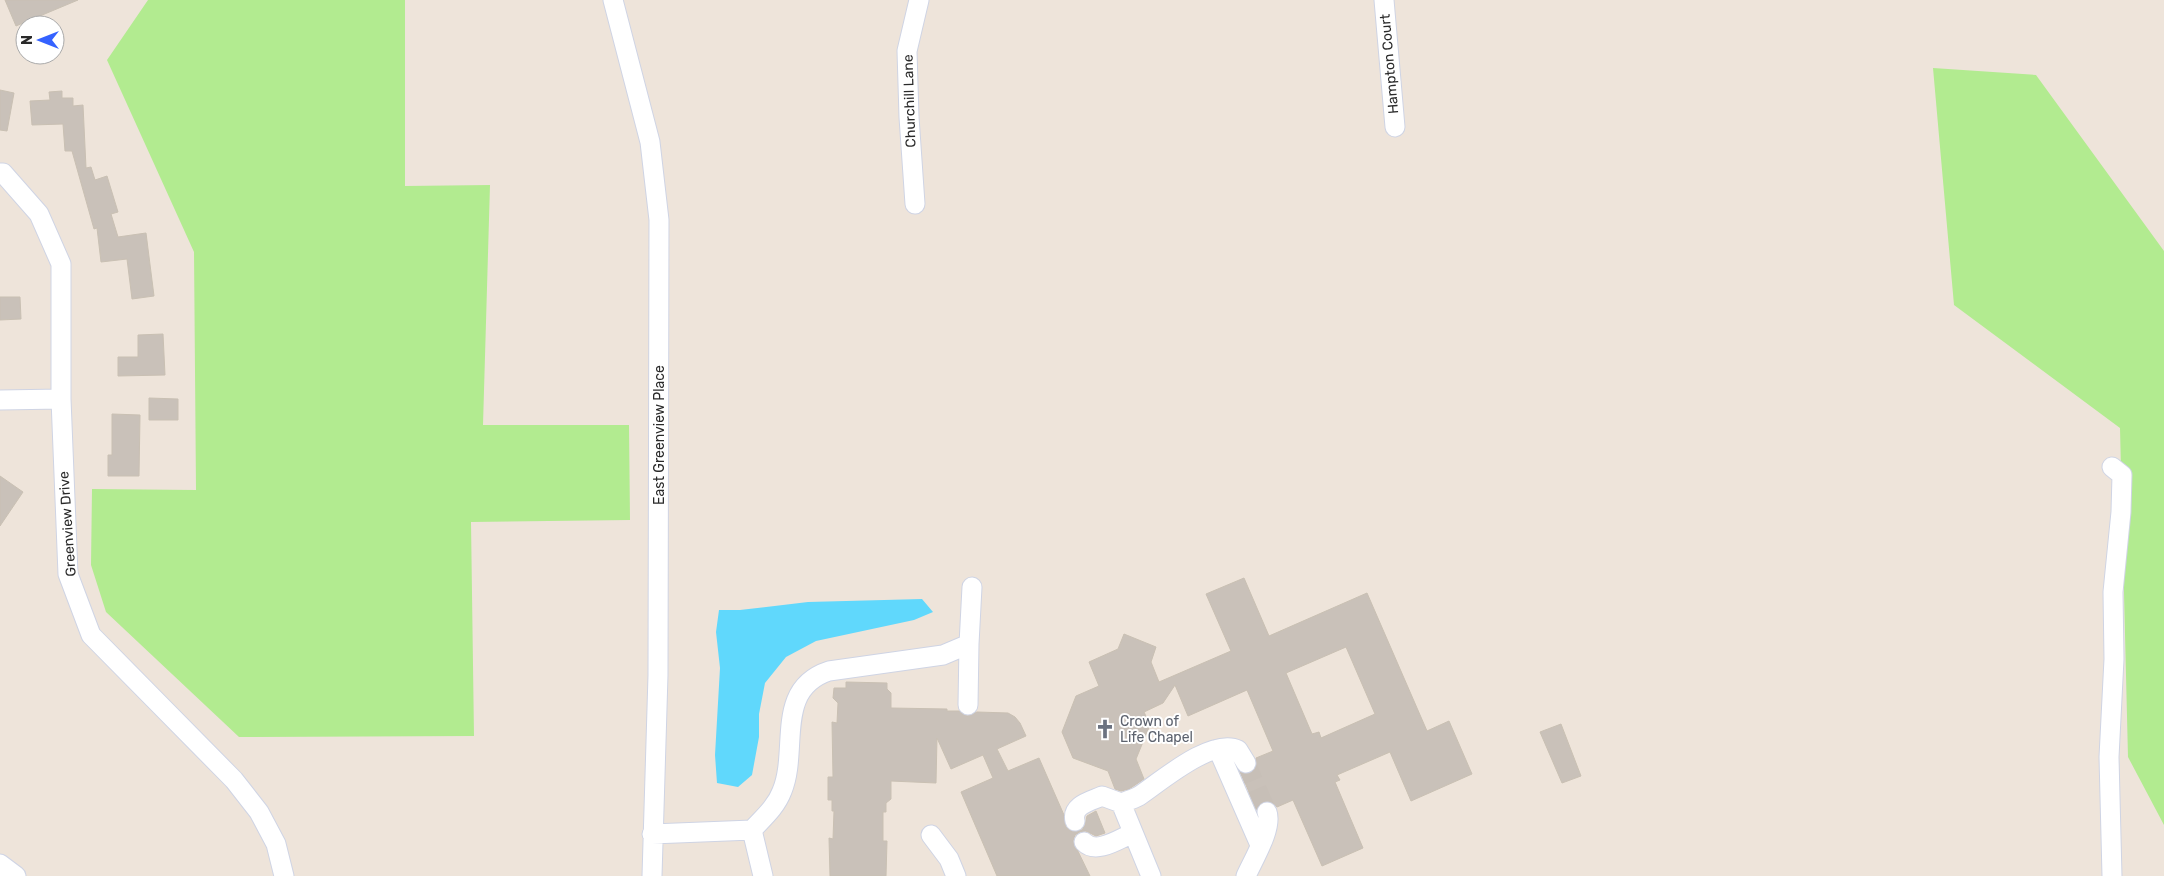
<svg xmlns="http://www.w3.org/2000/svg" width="2164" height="876" font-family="Rubik,sans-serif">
	<rect width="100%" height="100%" fill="#eee4da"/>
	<!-- green -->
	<path fill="#b2eb90" d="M148 0H405V186L490 185 483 425H629L630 520 471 522 474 736 239 737 106 612 91 565 92 489 196 490 194 252 107 60Z
		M1933 68 2036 75 2164 251V825L2128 757 2120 428 1954 305Z"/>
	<!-- water -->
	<path fill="#60d8fc" d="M922 599 933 612 914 620 816 641 786 657 765 683 759 714V737L752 775 738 787 717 783 715 755 720 668 716 632 719 610H740L808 602Z"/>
	<!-- building -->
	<path fill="#c9c1b9" stroke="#c9c0b3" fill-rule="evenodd" d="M5 0H78L16 26Z
		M0 90 14 93 7 131 0 130Z
		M62 91V98H73V106L83 105 86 168 91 167 95 180 107 176 118 212 111 214 118 237 146 233 154 296 132 299 127 259 101 262 97 228 94 229 72 151H65L63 124 32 125 30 101 50 100 49 92Z
		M0 297H20L21 319 0 320Z
		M163 334 165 375 118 376V357H138V335Z
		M149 398 178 399V420H149Z
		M112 414 140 415 139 476H108V455H112Z
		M0 476 23 492 0 526Z
		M1244 578 1269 636 1367 593 1427 731 1449 721 1472 774 1411 801 1390 752 1337 775 1340 780 1335 782 1363 848 1322 866 1293 800 1277 807 1271 802 1265 801 1260 804 1256 809 1241 773 1247 774 1252 772 1256 768V758L1273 751 1247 690 1188 716 1175 685 1163 703 1144 712 1150 725 1136 759 1144 779 1129 789 1121 791 1115 789 1108 771 1073 758 1062 732 1076 696 1099 686 1089 662 1118 649 1124 634 1156 647 1151 662 1159 682 1231 651 1206 594ZM1346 647 1375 714 1321 738 1319 732 1312 734 1286 673Z
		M846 682 887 683V689L891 693V708L947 709V711H959L967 716 977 712 1008 713 1015 717 1020 723 1026 736 997 749 1008 771 1039 758 1064 815 1066 827 1071 831 1082 830 1085 825 1087 816 1096 811 1105 833 1096 836 1086 831 1080 832 1075 835 1073 841 1090 876H997L961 792 993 778 983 755 951 769 937 738 936 783 891 781V799L886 803V812H883V841H887L886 876H830L829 838 833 839 834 811H832V800H828V777H833L832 722 837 723 838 703 833 698 834 688H846Z
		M1561 724 1581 776 1562 783 1540 732Z"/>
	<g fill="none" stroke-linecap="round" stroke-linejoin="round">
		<!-- minor-tunnel -->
		<path stroke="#c7bfb7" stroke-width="19" stroke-dasharray="19 9" stroke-linecap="butt" d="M1246 763 1267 812"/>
		<defs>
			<path id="minor" d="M613 0 650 142 659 220 658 675 652 876
				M1384 0 1395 127
				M0 173H3L39 214 61 264V399L68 574 91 635 234 780 259 812 276 844 284 876
				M915 204 909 117 907 51 919 0
				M0 400 61 399
				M2112 467 2122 475 2121 512 2113 592 2114 659 2109 757 2112 876
				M968 705 969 644
				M1218 749 1260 845
				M1075 821C1071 805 1091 801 1102 796L1121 803
				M752 830C763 818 776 807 782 791 799 750 774 689 829 671L943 655 969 644 972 587
				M652 834 752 830 763 876
				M931 835 949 859 956 876
				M1084 842C1096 855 1119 839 1133 833
				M0 864 16 876
				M1151 876 1121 803C1127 801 1134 799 1139 796 1160 782 1212 737 1238 750L1246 763
				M1246 876C1253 860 1273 828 1267 812"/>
		</defs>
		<!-- minor casing -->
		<use href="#minor" stroke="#cfd4e4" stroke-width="21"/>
		<!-- minor -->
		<use href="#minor" stroke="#fff" stroke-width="19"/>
	</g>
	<!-- icons -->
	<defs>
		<symbol id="church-bare" viewBox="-9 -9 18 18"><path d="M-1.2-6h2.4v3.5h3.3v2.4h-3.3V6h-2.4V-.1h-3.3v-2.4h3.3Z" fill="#6b7280" stroke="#fff" stroke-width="2.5" paint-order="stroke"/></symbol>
	</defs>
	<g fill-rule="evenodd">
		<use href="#church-bare" x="1091" y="715" width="28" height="28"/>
	</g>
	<g text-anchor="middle" stroke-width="4" stroke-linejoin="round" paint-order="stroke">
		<!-- street labels -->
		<g font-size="14" fill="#2a2a2a" stroke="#fff">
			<text transform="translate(1389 64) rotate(-95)" y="5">Hampton Court</text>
			<text transform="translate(909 101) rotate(-92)" y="5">Churchill Lane</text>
			<text transform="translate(659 435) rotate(-90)" y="5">East Greenview Place</text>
			<text transform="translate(67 524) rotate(-94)" y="5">Greenview Drive</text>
		</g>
		<!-- worship labels -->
		<g font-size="14" fill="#5b616d" stroke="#fff" text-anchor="start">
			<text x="1120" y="726">Crown of<tspan x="1120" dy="16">Life Chapel</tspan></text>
		</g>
	</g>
	<!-- north arrow -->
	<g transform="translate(40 40) rotate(270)"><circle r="24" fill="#ffffff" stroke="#aaaaaa"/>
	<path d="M0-4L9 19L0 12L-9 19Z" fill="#3562ff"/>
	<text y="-8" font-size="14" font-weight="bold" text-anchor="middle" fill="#2a2a2a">N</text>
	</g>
</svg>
